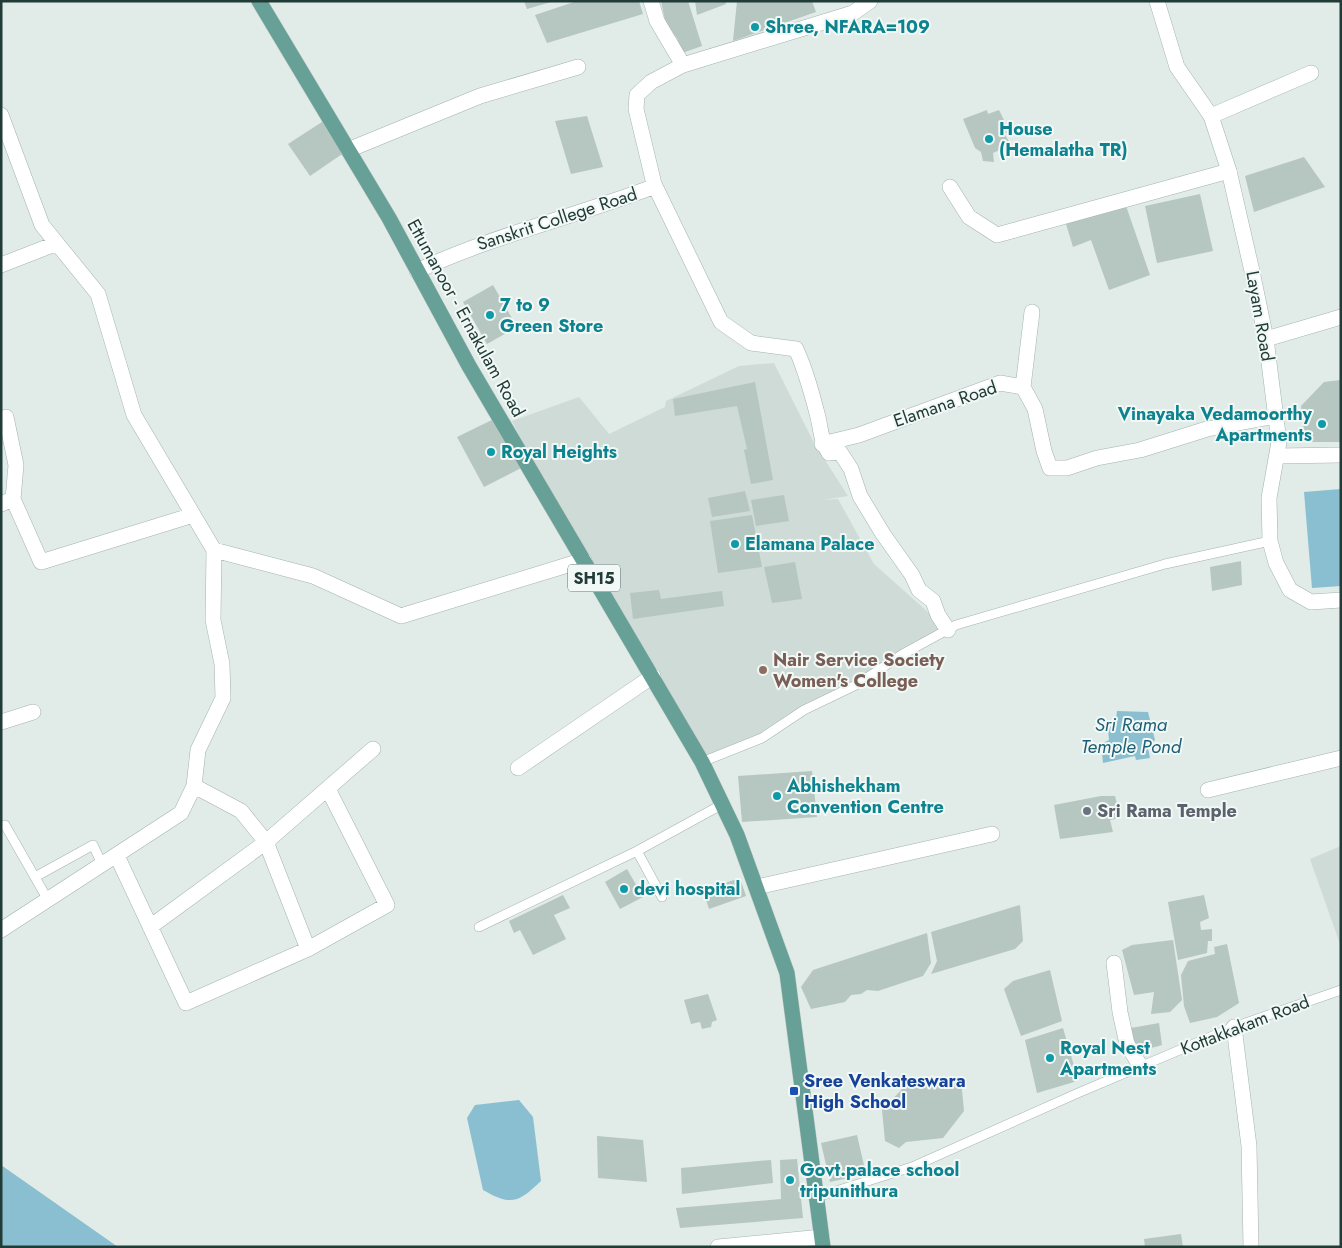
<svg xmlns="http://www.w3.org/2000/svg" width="1342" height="1248" font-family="Jost,sans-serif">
	<rect width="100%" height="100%" fill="#e1ebe7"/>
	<!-- built -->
	<path fill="#cfdbd7" d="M774 363 814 443 848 496 823 500 838 499 874 564 948 630 762 738 702 762 532 462 512 421 579 397 609 434 665 407 666 401 739 366Z
		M1341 846V947L1310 859Z"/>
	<!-- water -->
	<path fill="#89bfd0" d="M1341 489V586L1312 588 1304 492Z
		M1117 711 1148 712 1155 740 1148 748 1150 758 1136 760 1135 756 1103 763 1101 744 1109 740 1108 730 1116 719Z
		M519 1100 533 1117 541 1181C518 1203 511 1206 483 1190L467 1118 475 1105Z
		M1 1165 118 1247H1Z"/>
	<!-- building -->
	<path fill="#b6c6c1" d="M524 1H551V2L527 9Z
		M577 1H639L643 14 547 43 535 15Z
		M661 1H688L702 46 682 53 677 38 666 25Z
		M695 1H725L726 4 697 15Z
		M737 1H812L816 12 733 41Z
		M987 110 988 114 999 110 1010 132 1004 133 1011 145 993 153 994 162 983 161 981 152 975 148 963 119Z
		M587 116 603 167 571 174 555 121Z
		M325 120 348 150 310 176 288 144Z
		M1304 157 1325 187 1254 212 1245 176Z
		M1200 194 1213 251 1157 263 1145 206Z
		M1125 203 1150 275 1109 290 1091 240 1073 247 1066 224Z
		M493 285 517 327 487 344 463 302Z
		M1341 380V442H1305L1301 406 1324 382Z
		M755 382 773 480 751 484 744 450 747 449 737 406 675 416 673 399Z
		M500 416 525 466 484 487 457 437Z
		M745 491 750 511 712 517 708 498Z
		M784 495 789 521 756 526 751 500Z
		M752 515 762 567 718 573 710 521Z
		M1241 561 1242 585 1212 591 1210 567Z
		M795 562 802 599 772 603 764 567Z
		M659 590 661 599 722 591 724 606 633 619 630 593Z
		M812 771 817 817 742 822 738 776Z
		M1101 796H1115L1121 818 1110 820 1113 832 1060 839 1054 805Z
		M627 869 643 897 620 909 605 882Z
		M740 878 746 896 709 909 703 890Z
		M563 895 570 908 554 915 566 939 533 955 520 930 514 933 509 921Z
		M1204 895 1209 918 1200 922 1201 930 1212 929V941H1208L1207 953 1178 960 1168 902Z
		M1020 905 1023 941 1015 949 931 974 937 961 931 932Z
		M927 933 931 963 923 976 878 991 867 990 861 994 851 995 845 1002 811 1009 801 987 813 970Z
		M1173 940 1182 1000 1170 1012 1151 1014 1154 992 1134 995 1122 950 1132 945Z
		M1227 944 1239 1003 1217 1017 1190 1023 1184 1006 1181 975 1188 961 1215 954 1214 947Z
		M1050 970 1062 1021 1021 1036 1004 989 1013 981Z
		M708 994 717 1020 712 1022 711 1027 702 1029 700 1022 691 1024 684 1000Z
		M1159 1023 1162 1045 1137 1052 1131 1028Z
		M1063 1028 1077 1076 1074 1082 1037 1093 1025 1040Z
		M961 1080 964 1111 943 1138 906 1142 899 1148 885 1141 882 1110 906 1085Z
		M857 1135 866 1174 830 1182 821 1143Z
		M597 1136 643 1140 647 1182 598 1178Z
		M797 1159 803 1218 680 1228 676 1208 781 1199 780 1160Z
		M771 1160 773 1183 682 1194 681 1168Z
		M1181 1234 1183 1247H1145L1144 1239Z"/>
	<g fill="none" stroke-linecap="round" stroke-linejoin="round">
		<defs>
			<path id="service" d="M702 762 762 738 804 710 856 685 903 654 956 625 1165 564 1270 541
				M5 825 48 900
				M637 851 662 897
				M35 877 93 845 103 866
				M479 927 637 851 721 805
				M817 1197 912 1167 1078 1093 1234 1027 1341 990"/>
			<path id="minor" d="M651 1 657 21 683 65
				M1 115 42 225 98 294 134 415 214 550 313 576 401 616 584 560
				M1211 116 1311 73
				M348 150 480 96 578 67
				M654 184 721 322 751 343 796 349C806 371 812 394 818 417 821 430 821 442 829 453L840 452 851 469 860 496 883 534 912 575 919 590 933 601 938 615 948 630
				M950 187 969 217 997 235 1229 171
				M1 265 55 244
				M417 271C492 236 573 217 650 188L654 184 636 109 637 95 651 82 683 65 853 13 870 1
				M1266 339 1341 317
				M1023 387 1032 312
				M6 417 16 465 13 499
				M822 444 859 435 1000 383 1023 387 1035 409 1044 451 1050 468H1067L1097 458 1140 450 1207 429 1275 416
				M1277 456 1341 455
				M1 504 13 499 41 562 193 515
				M1 722 33 712
				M518 768 653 676
				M194 786 241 811 266 842 373 749
				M1208 790 1341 758
				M117 856 186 1003 308 949 266 842 150 927
				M757 887 992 834
				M1 930 181 813 194 786 198 750 223 698 222 664 213 620 214 550
				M308 949 387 905 328 789
				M1114 963 1120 1012 1127 1044 1141 1067
				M1234 1027 1249 1146 1251 1247"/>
			<path id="tertiary" d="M1157 1 1177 67 1211 116 1229 171 1252 271 1266 339 1279 442 1269 498 1270 541 1276 563 1290 590 1311 602 1341 600
				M718 1247 822 1237"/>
			<path id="primary" d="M259 1 389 218 469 366 702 762 737 835 787 973 823 1247"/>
		</defs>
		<!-- service casing -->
		<use href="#service" stroke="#a4b3af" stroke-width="10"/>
		<!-- minor casing -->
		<use href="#minor" stroke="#a4b3af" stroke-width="16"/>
		<!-- tertiary casing -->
		<use href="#tertiary" stroke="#a4b3af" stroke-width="16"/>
		<!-- primary casing -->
		<use href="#primary" stroke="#c1c8c7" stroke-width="16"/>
		<!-- service -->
		<use href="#service" stroke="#fff" stroke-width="9"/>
		<!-- minor -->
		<use href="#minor" stroke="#fff" stroke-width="15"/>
		<!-- tertiary -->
		<use href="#tertiary" stroke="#fff" stroke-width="15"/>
		<!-- primary -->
		<use href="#primary" stroke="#66a096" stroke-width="15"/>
	</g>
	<!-- markers -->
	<g fill="#0f9aa8" stroke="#f1f8f5" stroke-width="2">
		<circle cx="755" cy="27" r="5"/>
		<circle cx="989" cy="139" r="5"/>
		<circle cx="490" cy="315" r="5"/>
		<circle cx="1322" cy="424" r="5"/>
		<circle cx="491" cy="452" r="5"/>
		<circle cx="735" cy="544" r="5"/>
		<circle cx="777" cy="796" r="5"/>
		<circle cx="624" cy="889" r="5"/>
		<circle cx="1050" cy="1058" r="5"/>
		<circle cx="790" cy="1180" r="5"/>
	</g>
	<circle fill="#8d6e63" stroke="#f1f8f5" stroke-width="2" cx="763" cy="670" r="5"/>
	<circle fill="#6b7280" stroke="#f1f8f5" stroke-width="2" cx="1087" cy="811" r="5"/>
	<rect fill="#1a4fb4" stroke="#f1f8f5" stroke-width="2" x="789" y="1086" width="10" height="10" rx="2.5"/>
	<g text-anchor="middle" stroke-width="4" stroke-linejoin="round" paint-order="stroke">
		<!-- shield labels -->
		<rect fill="#f1f8f5" stroke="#5f7470" stroke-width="1" x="568" y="564.5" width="52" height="27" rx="4"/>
		<g font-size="16" font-weight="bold" fill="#213b37">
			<text x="594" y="584">SH15</text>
		</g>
		<!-- culture labels -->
		<g font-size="18" font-weight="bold" fill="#0d838f" stroke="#f1f8f5" text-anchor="start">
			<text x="765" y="33">Shree, NFARA=109</text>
			<text x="999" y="135">House<tspan x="999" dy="21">(Hemalatha TR)</tspan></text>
			<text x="500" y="311">7 to 9<tspan x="500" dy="21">Green Store</tspan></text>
			<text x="1312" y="420" text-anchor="end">Vinayaka Vedamoorthy<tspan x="1312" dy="21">Apartments</tspan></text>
			<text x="501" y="458">Royal Heights</text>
			<text x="745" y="550">Elamana Palace</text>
			<text x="787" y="792">Abhishekham<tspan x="787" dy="21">Convention Centre</tspan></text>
			<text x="634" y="895">devi hospital</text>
			<text x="1060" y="1054">Royal Nest<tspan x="1060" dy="21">Apartments</tspan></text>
			<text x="800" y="1176">Govt.palace school<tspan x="800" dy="21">tripunithura</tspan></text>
		</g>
		<!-- street labels -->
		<g font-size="18" fill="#213b37" stroke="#f1f8f5">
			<text transform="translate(557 219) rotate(-18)" y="6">Sanskrit College Road</text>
			<text transform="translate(1260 316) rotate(80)" y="6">Layam Road</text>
			<text transform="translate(466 318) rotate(61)" y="6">Ettumanoor - Ernakulam Road</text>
			<text transform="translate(945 404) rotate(-19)" y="6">Elamana Road</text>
			<text transform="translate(1245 1025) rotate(-21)" y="6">Kottakkakam Road</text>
		</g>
		<!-- education labels -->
		<g font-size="18" font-weight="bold" fill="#785e54" stroke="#f1f8f5" text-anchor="start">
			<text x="773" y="666">Nair Service Society<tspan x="773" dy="21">Women's College</tspan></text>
		</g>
		<!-- worship labels -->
		<g font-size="18" font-weight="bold" fill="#5b616d" stroke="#f1f8f5" text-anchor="start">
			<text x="1097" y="817">Sri Rama Temple</text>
		</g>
		<!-- transit labels -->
		<g font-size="18" font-weight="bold" fill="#164399" stroke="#f1f8f5" text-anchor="start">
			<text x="804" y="1087">Sree Venkateswara<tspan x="804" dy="21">High School</tspan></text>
		</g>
		<!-- water labels -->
		<g font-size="19" font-style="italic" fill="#1c5f76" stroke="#f1f8f5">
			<text x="1131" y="731">Sri Rama<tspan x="1131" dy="22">Temple Pond</tspan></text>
		</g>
	</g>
	<!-- border -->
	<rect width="1342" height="1248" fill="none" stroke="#213b37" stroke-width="5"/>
</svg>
